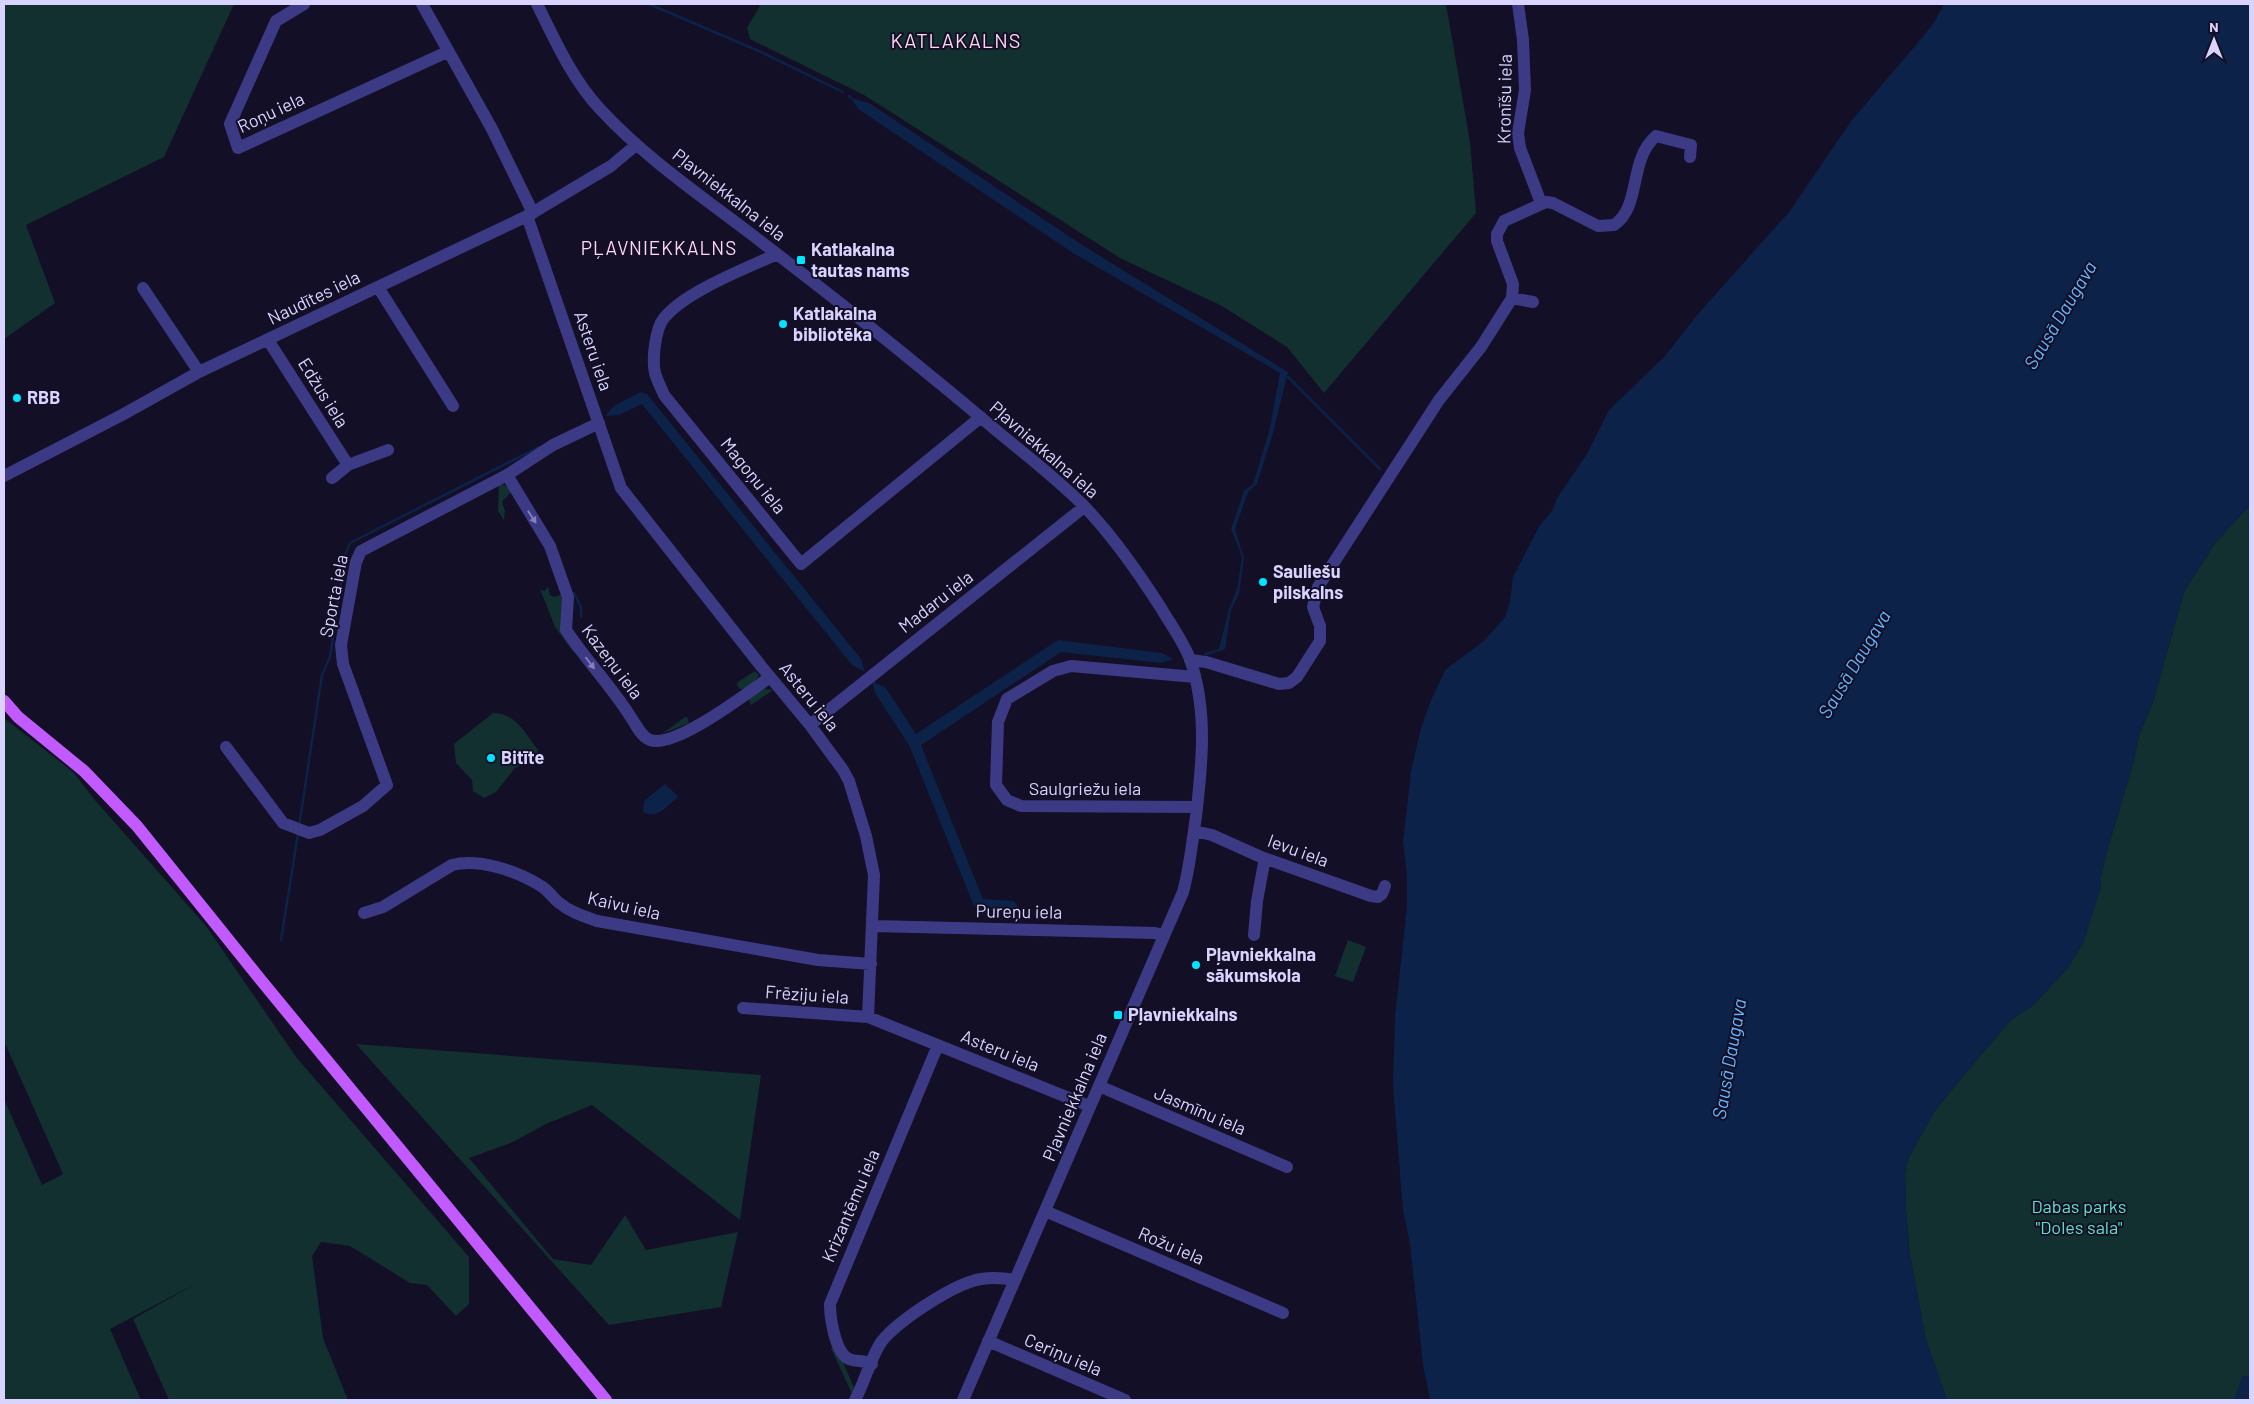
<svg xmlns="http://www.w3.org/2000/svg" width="2254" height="1404" font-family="Barlow,sans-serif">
	<rect width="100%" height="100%" fill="#130f26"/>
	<!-- green -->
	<path fill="#12302f" d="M4 4H234L164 157 26 225 55 303 4 339Z
		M761 4H1446L1470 142 1476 213 1324 393 1287 347 1222 306 1120 258 864 95 750 39 747 28Z
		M499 484 506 485 511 492 502 502 505 511 504 520 498 511Z
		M2250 505V1400H1947L1926 1340 1910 1255 1906 1211 1905 1174 1908 1159 1934 1112 1968 1070 2012 1019 2032 1006 2068 968 2083 943 2101 886V876L2109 844 2133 764 2139 735 2153 702 2184 592 2215 543Z
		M548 586 550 595 554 597 561 595 574 653 555 627 540 589 545 591Z
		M755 671 759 675C756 682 748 690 740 689L737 685 738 682Z
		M762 688 773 690 751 705 748 697Z
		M493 713C516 713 525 733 538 750L536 758 515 768 496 792 484 798 473 791 472 780 456 763 454 744Z
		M685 717H687L689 723 662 734Z
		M4 718 73 772 94 799 206 926 296 1057 469 1257V1304L456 1316 427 1285 410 1283 350 1246 321 1242 312 1256 323 1338 348 1400H169L133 1319 197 1283 110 1329 141 1400H4V1099L42 1185 63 1174 4 1041Z
		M1348 940 1366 947 1353 982 1335 976Z
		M356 1044 761 1075 740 1220 592 1105 546 1124 511 1143 469 1158 553 1259 591 1265 625 1215 646 1250 738 1232 721 1307 609 1325Z
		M836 1346 855 1390 852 1394 831 1348Z"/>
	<!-- water -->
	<path fill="#0c2248" d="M1944 4H2250V505L2215 543 2184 592 2153 702 2139 735 2133 764 2109 844 2101 876V886L2083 943 2068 968 2032 1006 2012 1019 1968 1070 1934 1112 1908 1159 1905 1174 1906 1211 1910 1255 1926 1340 1947 1400H1430L1423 1364 1410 1244 1403 1210 1393 1086 1395 1016 1407 906V877L1403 842 1411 771 1421 728 1431 700 1446 669 1484 641 1505 617 1510 601 1513 577 1540 525 1552 511 1557 498 1587 454 1609 410 1665 356 1697 315 1789 212 1852 120 1915 46 1933 24Z
		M851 98 869 103 1079 243 1288 372 1273 433 1257 484 1248 492 1235 529 1244 558 1239 594 1231 610 1225 649 1205 656 1204 653 1219 649 1229 609 1237 589 1242 557 1231 529 1244 491 1253 484 1269 432 1280 373 1073 253 858 109Z
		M640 392 647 394 861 659 865 672 852 665 642 404 619 415 605 416 614 406Z
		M1058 640 1162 653 1174 659 1161 663 1061 652 921 745 983 899 1014 901 1017 906 1015 911 1011 912 979 910 974 906 909 745 875 693 872 681 886 688 916 734Z
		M665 784 678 796 676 799C666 807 656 820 643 812L644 801Z
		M2246 1375 2250 1377V1400H2234L2242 1377Z"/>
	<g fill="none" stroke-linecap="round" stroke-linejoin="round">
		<!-- stream -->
		<path stroke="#0c2248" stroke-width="2.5" d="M649 4 761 52 843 92
			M849 96 851 98
			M1288 377 1380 469
			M574 593 581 607V617
			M299 826 322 675 330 657 345 555 350 543 539 447
			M281 940 298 834"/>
		<!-- minor -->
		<path stroke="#3d3a85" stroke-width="12" d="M304 4 276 21 230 124 238 148 447 52
			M422 4 492 129 533 213
			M537 4C555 40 572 79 600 109 648 161 709 201 764 244 845 306 925 370 1003 436 1030 458 1058 480 1083 505 1113 536 1138 572 1161 608 1171 625 1183 641 1190 659 1208 711 1202 764 1196 817 1192 842 1190 867 1183 892L963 1400
			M1518 4 1523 40 1525 90 1518 133 1520 148 1541 203
			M527 216 621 488 761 666 810 725 843 770 849 781 866 836 874 875 868 1017 1089 1106
			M777 254C745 269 686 291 664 318 655 329 652 360 655 373 657 380 661 388 664 395L801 564 981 417
			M378 287 453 406
			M143 288 199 372
			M1512 298 1533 302
			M268 340 348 465
			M507 475 550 546 568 597 566 630C586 660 611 686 630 716 636 724 640 736 650 740 675 749 747 693 770 677
			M4 476 122 415 199 372 527 216 611 166 636 145
			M332 478 348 465 388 450
			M1190 660 1206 662 1279 684 1289 683 1297 677 1320 641V626L1313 607 1318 587 1439 400 1481 347 1512 298 1513 284 1497 241V234L1504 221 1546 202 1553 203 1598 226 1614 225C1642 206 1628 160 1656 136L1691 145 1690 157
			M1195 677 1071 666 1053 671 1007 699 998 722 996 785 1007 800 1021 806 1197 807
			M810 725 1084 507
			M226 747 283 823 309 833 320 830 363 806 387 785 343 664 341 645 356 562 361 551 507 475 553 445 599 423
			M1194 831 1212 835 1261 857 1371 896 1378 897 1382 894 1385 886
			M364 913 383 907 452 865C479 858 517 871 541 886 548 890 552 897 558 902 570 912 583 916 597 921L818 960 871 964
			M873 926 1155 933 1164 936
			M1254 935 1257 901 1264 863 1268 860
			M743 1008 868 1017
			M1099 1086 1287 1167
			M1045 1211 1283 1313
			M988 1341 1125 1400
			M872 1364C865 1360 856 1362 849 1359 835 1353 830 1317 830 1304L938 1045
			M855 1400C864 1384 872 1354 882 1341 899 1320 955 1283 981 1279 993 1277 1004 1278 1015 1280"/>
		<!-- major -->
		<path stroke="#c25bff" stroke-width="12" d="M4 701 18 717 84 771 137 826 260 979 606 1400"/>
	</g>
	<!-- one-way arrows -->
	<defs><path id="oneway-solid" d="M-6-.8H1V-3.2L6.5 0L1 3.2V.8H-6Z" transform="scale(1.25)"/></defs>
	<g fill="#837fbc">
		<use href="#oneway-solid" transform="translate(532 517) rotate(57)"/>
		<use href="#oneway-solid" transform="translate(590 663) rotate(53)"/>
	</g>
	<!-- markers -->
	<g fill="#00e5ff" stroke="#130f26" stroke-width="2">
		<rect x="796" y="255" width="10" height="10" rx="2.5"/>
		<circle cx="783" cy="324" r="5"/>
		<circle cx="17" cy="398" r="5"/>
		<circle cx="1263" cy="582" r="5"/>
		<circle cx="491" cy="758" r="5"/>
		<circle cx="1196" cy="965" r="5"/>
		<rect x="1113" y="1010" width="10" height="10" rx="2.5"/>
	</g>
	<g text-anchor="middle" stroke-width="4" stroke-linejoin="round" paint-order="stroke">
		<!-- street labels -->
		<g font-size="18" fill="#d9d4ff" stroke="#130f26">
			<text transform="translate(1505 99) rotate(-89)" y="6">Kronīšu iela</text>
			<text transform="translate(271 113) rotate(-25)" y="6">Roņu iela</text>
			<text transform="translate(729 195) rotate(38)" y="6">Pļavniekkalna iela</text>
			<text transform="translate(314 298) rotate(-26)" y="6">Naudītes iela</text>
			<text transform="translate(593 351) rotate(71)" y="6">Asteru iela</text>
			<text transform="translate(323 393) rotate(58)" y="6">Edžus iela</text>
			<text transform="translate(1044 450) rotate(41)" y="6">Pļavniekkalna iela</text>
			<text transform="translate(753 476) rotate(51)" y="6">Magoņu iela</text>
			<text transform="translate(334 596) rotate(-79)" y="6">Sporta iela</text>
			<text transform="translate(936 602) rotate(-38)" y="6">Madaru iela</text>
			<text transform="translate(612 662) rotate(53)" y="6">Kazeņu iela</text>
			<text transform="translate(809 697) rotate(51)" y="6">Asteru iela</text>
			<text x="1085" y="795">Saulgriežu iela</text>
			<text transform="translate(1298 851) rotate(20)" y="6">Ievu iela</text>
			<text transform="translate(624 906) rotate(13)" y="6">Kaivu iela</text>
			<text transform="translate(1019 912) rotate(1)" y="6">Pureņu iela</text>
			<text transform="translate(807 995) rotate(4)" y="6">Frēziju iela</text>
			<text transform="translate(1000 1051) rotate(22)" y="6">Asteru iela</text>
			<text transform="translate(1075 1097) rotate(-67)" y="6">Pļavniekkalna iela</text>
			<text transform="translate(1200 1111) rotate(23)" y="6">Jasmīnu iela</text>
			<text transform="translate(851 1206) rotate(-67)" y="6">Krizantēmu iela</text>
			<text transform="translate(1171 1246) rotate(23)" y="6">Rožu iela</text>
			<text transform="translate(1063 1355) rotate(23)" y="6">Ceriņu iela</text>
		</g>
		<!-- poi labels -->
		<g font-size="18" font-weight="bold" fill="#d9d4ff" stroke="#130f26" text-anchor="start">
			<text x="811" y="256">Katlakalna<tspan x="811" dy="21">tautas nams</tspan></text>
			<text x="793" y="320">Katlakalna<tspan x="793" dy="21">bibliotēka</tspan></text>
			<text x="27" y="404">RBB</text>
			<text x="1273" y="578">Sauliešu<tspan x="1273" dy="21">pilskalns</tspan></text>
			<text x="501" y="764">Bitīte</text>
			<text x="1206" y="961">Pļavniekkalna<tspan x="1206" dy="21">sākumskola</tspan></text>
			<text x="1128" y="1021">Pļavniekkalns</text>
		</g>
		<!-- park labels -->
		<g font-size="18" fill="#5fe0c0" stroke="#130f26">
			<text x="2079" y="1213">Dabas parks<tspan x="2079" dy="21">"Doles sala"</tspan></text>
		</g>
		<!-- neighbourhood labels -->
		<g font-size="19" letter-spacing="1" fill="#ffd6f0" stroke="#130f26">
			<text x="659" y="255">PĻAVNIEKKALNS</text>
		</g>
		<!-- water labels -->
		<g font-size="19" font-style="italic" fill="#62b6ff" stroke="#130f26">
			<text transform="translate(2060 315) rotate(-59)" y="7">Sausā Daugava</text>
			<text transform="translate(1854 664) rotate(-59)" y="7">Sausā Daugava</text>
			<text transform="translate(1729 1059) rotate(-80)" y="7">Sausā Daugava</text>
		</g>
		<!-- quarter labels -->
		<g font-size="20" letter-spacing="1" fill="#ffd6f0" stroke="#130f26">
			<text x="956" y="48">KATLAKALNS</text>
		</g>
	</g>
	<!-- border -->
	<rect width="2254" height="1404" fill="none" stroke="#d9d4ff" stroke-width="10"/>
	<!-- north arrow -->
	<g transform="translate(2214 40)" stroke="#130f26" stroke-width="4" paint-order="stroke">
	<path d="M0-4L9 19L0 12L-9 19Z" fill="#d9d4ff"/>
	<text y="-8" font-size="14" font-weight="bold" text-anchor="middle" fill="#d9d4ff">N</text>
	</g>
</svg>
